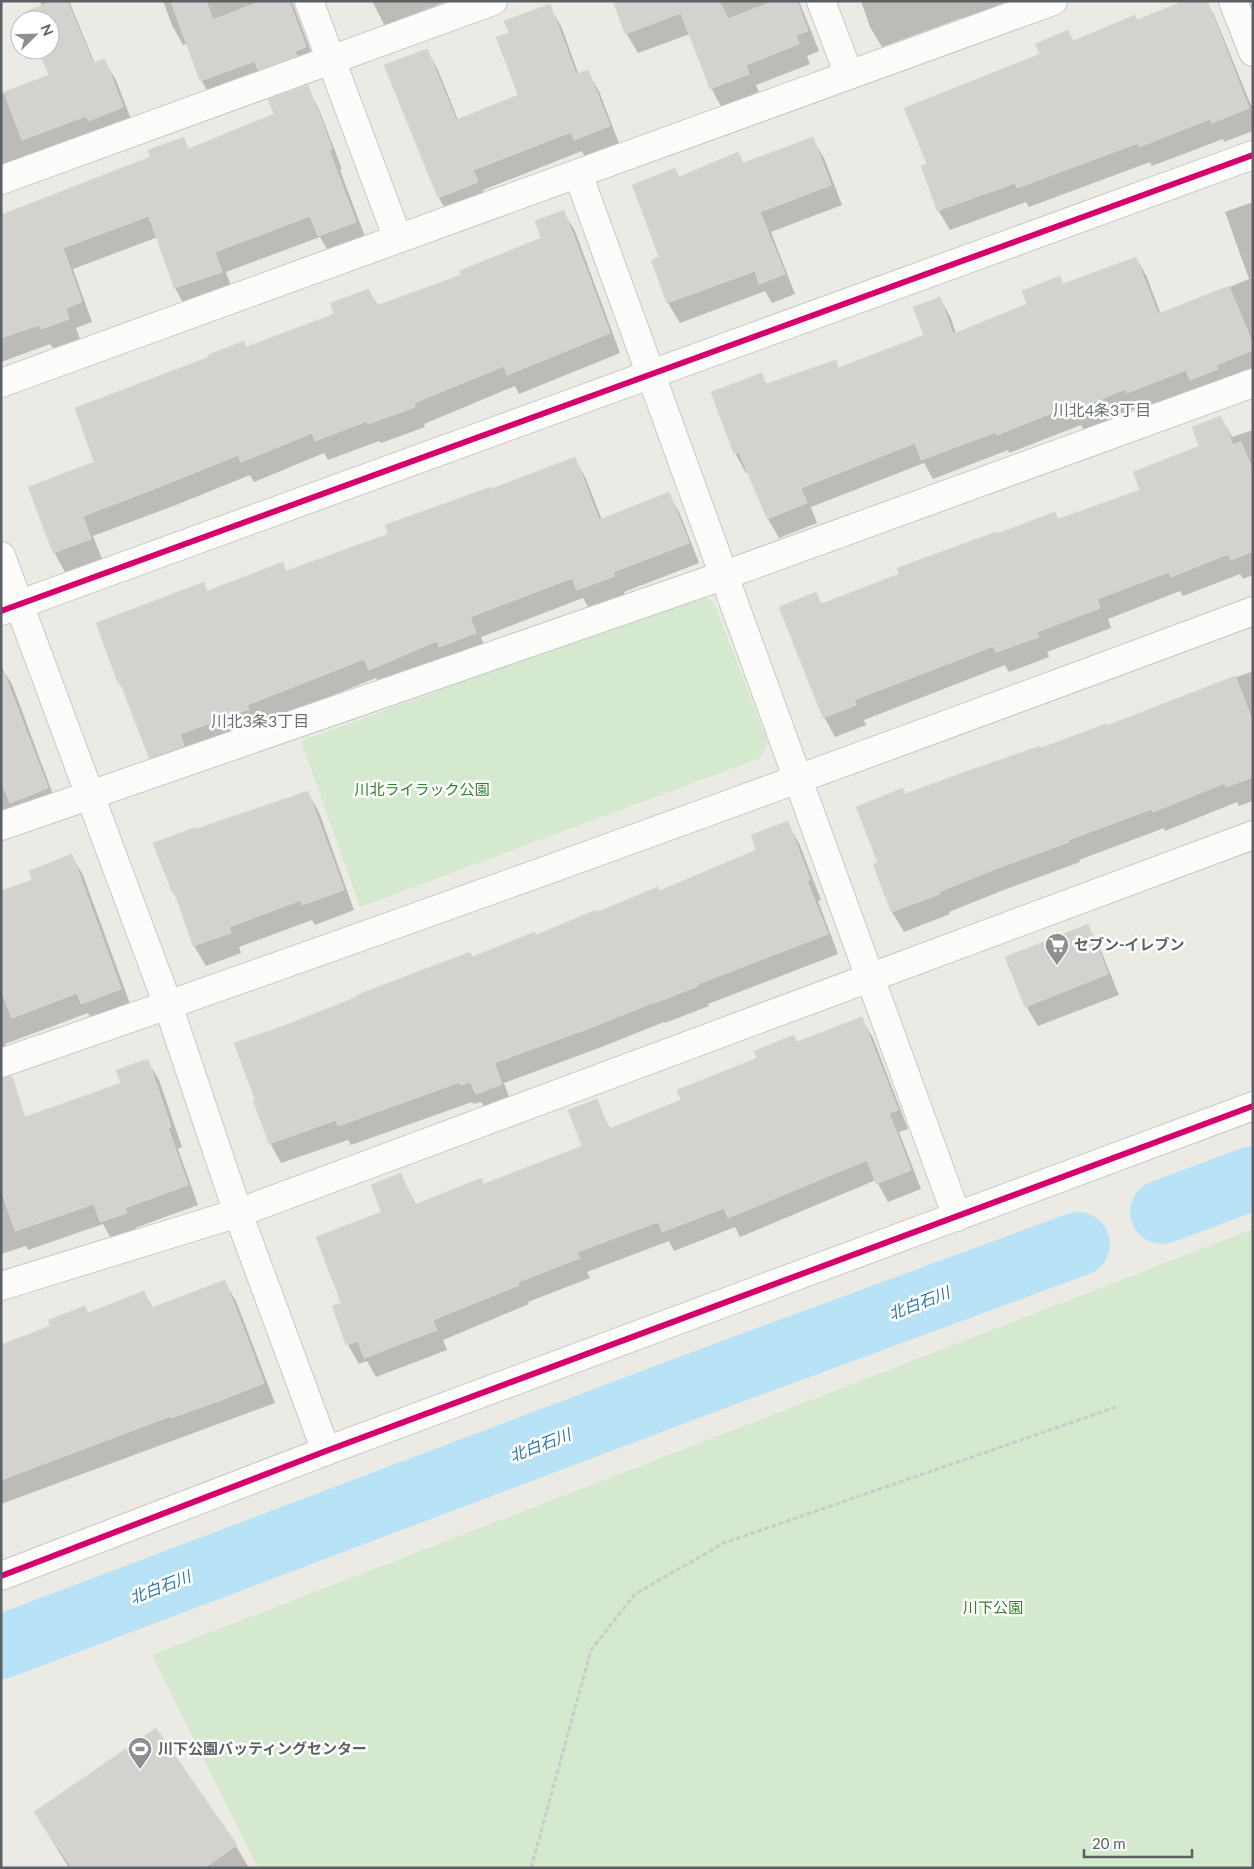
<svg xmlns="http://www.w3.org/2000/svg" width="1254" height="1869" font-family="Lato,'Noto Sans JP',sans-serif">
	<rect width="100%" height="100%" fill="#eceae5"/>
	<!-- green -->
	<path fill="#d4e9ce" d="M703 595 714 603 768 743 760 758 360 907 301 741Z
		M1253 1229V1868H258L152 1655Z"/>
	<!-- shadow -->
	<path fill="#0003" d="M40 1H69L95 64 104 60 116 80 134 127 1 179V94L50 76 40 50H50V20H27L42 7Z
		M163 1H292L317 67 213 100 201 80 188 43 183 45 172 25Z
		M372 1H448L419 12 420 15 386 28Z
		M614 1H799L819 51 807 56 810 64 756 85 760 94 722 108 711 88 690 34 638 53 626 33Z
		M861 1H1022L966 26 961 18 882 47 870 27Z
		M1206 1 1214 15 1253 110V131L1224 142 1223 139 1152 166 1150 162 1029 207 1026 202 950 230 938 210 929 165 1041 55 1068 32 1074 42Z
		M549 6 561 26 579 75 587 71 599 91 620 146 586 159 582 151 483 190 488 202 450 218 439 198 386 66 427 50 438 70 458 120 519 96 510 34Z
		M307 87 318 107 342 169 340 170 367 242 331 256 320 237 226 272 233 292 186 308 175 288 158 237 73 269 92 322 76 328 80 339 53 348 50 344 1 362V216L152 158 183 138 189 149 275 115Z
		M812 138 824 158 842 205 771 232 795 294 772 303 765 291 680 323 668 303 653 261 661 258 675 170 680 178 743 164Z
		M1253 202V379L1139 411 1137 408 1084 430 1081 425 1009 453 1008 450 933 479 924 463 811 507 817 523 779 538 768 519 749 472 746 473 735 453 761 375 767 385 835 362 839 369 925 336 940 299 951 318 956 334 1029 304 1064 286 1136 258 1147 277 1161 315 1249 279 1225 212Z
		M563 211 575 231 620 353 519 394 515 386 424 424 425 427 381 443 379 441 328 460 324 453 254 482 250 475 176 505 93 536 102 559 65 572 54 552 96 463 247 348 336 315 369 290 378 306 463 276 543 238Z
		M1221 417 1232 437 1253 430V575L1243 579 1240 574 1183 596 1180 591 1108 619 1111 628 1047 652 1049 657 1009 672 1005 665 864 720 866 725 835 737 824 717 815 594 822 605 997 536 1059 520 1142 491 1201 447Z
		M575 459 586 479 602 520 669 494 680 514 699 563 624 592 625 596 590 610 583 598 481 637 487 653 382 689 376 678 258 725 162 778 150 758 128 698 119 683 97 623 204 584 208 592 283 564 287 572 390 535 491 491Z
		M1 667 12 684 58 808 1 828Z
		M1253 671V801L1239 806 1237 802 1165 831 1164 828 1079 860 1080 862 1001 891 949 912 950 914 904 932 892 912 874 865 879 863 903 790 906 795 1106 727Z
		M308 793 319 812 354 910 315 925 312 920 239 947 241 953 206 966 194 946 180 905 173 892 196 831Z
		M787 823 799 843 821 900 818 901 838 954 708 1004 709 1006 665 1023 664 1022 599 1048 504 1083 512 1105 488 1113 481 1102 474 1104 472 1102 351 1145 348 1140 281 1163 270 1143 472 958 659 892 758 851Z
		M71 855 83 875 132 1009 94 1023 88 1013 5 1044 6 1048 1 1049V893L34 881Z
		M1088 926 1099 946 1119 995 1038 1026 1026 1006Z
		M861 1018 873 1038 908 1129 899 1132 921 1189 888 1202 876 1180 740 1237 735 1227 674 1251 669 1241 587 1272 590 1278 528 1302 529 1304 443 1340 447 1350 376 1377 367 1361 359 1364 348 1345 333 1307 343 1303 401 1175 416 1205 484 1185 584 1147 596 1101 611 1130 682 1100 759 1059 793 1037 797 1043Z
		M147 1060 159 1080 182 1147 178 1149 198 1205 135 1228 137 1233 113 1242 103 1224 28 1250 26 1246 1 1254V1118L22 1112 26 1118 122 1083Z
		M224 1281 236 1301 275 1403 1 1504V1347L144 1292 153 1308Z
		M35 1813 236 1846 249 1868H69Z"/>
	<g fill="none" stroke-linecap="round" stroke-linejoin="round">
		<!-- river -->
		<path stroke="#b8e3f7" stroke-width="64" d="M1162 1212 1253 1178
			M1 1647 690 1387 1078 1244"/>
	</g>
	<!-- building -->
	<path fill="#d3d2cf" stroke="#dbd8d4" d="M53 1H67L93 63 105 59 123 107 88 121 86 116 22 140 4 92 49 75 38 50H50V20H26L23 13Z
		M171 1H206L213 20 262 1H289L306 47 295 51 297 56 258 70 255 61 200 81Z
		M613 1H719L728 19 775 1H797L808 31 796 35 799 44 746 65 749 74 710 89 681 13 625 34Z
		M1184 1H1207L1249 108 1212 123 1210 119 1139 147 1138 143 1017 188 1015 183 937 211 921 166 927 164 904 108 1040 54 1035 44 1068 30 1073 41 1135 15 1137 20Z
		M550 4 576 74 588 70 610 126 574 140 571 132 473 170 478 182 438 198 384 65 427 49 456 120 518 95 496 37 509 33 504 21Z
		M308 85 332 149 329 150 356 222 318 236 310 216 215 252 222 272 174 288 149 216 63 248 82 302 66 308 69 319 41 329 39 325 1 338V215L150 157 148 150 184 137 188 149 274 114 268 99Z
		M813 137 831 185 760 212 785 274 759 284 755 271 667 303 651 260 659 257 632 185 675 168 679 177 738 152 743 163Z
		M564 210 610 333 507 375 504 366 414 403 415 407 368 424 367 421 315 441 312 433 241 462 238 455 164 485 83 516 91 539 53 553 28 487 94 462 75 408 209 357 208 355 244 341 246 347 334 314 330 303 369 289 376 306 461 275 459 271 541 238 535 221Z
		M1136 257 1158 314 1229 286 1253 345V350L1216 365 1218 369 1190 380 1186 370 1127 393 1125 389 1071 412 1069 406 997 435 996 432 921 460 915 443 801 488 807 503 767 519 739 452 734 454 711 392 762 373 766 384 836 360 838 368 924 335 913 307 940 297 953 334 1027 304 1022 291 1060 276 1063 284Z
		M1221 416 1233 445 1241 442 1253 471V551L1231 560 1228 554 1171 577 1169 572 1097 599 1100 608 1037 632 1039 637 996 652 994 646 854 700 856 705 823 718 779 607 816 592 821 604 899 574 897 568 996 532 997 534 1055 512 1058 519 1140 490 1133 472 1199 446 1192 427Z
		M575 457 599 520 669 492 689 543 613 572 615 576 577 590 572 578 470 617 476 633 439 647 437 641 369 670 364 659 247 705 249 709 180 734 184 746 149 758 120 682 118 683 96 623 204 582 207 591 283 562 286 571 388 534 385 525 491 487V489Z
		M1 673H4L48 788 10 803 1 781Z
		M1235 676 1253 722V777L1226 787 1225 783 1153 812 1152 809 1068 840 1069 842 990 871 939 892 940 894 891 912 873 864 878 863 856 807 903 788 905 794 965 772 1040 746 1041 748 1106 724V726Z
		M308 791 344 890 302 905 301 900 229 927 231 933 193 946 174 891 172 892 153 843 196 827V829Z
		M788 821 810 880 807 881 828 934 698 984V986L652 1004V1003L587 1029 494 1063 502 1084 476 1094 470 1082 461 1085 460 1082 338 1126 336 1120 269 1144 253 1100 255 1099 234 1043 278 1028 357 997V995L470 952 472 957 535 932 536 935 596 910 597 912 658 887 659 891 756 850 751 835Z
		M72 854 121 989 81 1004 77 993 12 1018 1 990V891L32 880 29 871Z
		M1088 924 1108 974 1025 1007 1005 957Z
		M862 1017 898 1110 889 1113 911 1170 876 1184 867 1160 728 1218 724 1208 662 1232 658 1222 577 1252 580 1258 518 1282 519 1285 433 1320 437 1330 364 1358 358 1341 346 1345 332 1306 341 1303 316 1237 381 1212 371 1185 401 1173 414 1205 481 1178 484 1184 582 1146 568 1110 597 1099 609 1129 681 1100 677 1090 757 1058 754 1051 794 1035 796 1042Z
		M148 1059 171 1127 168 1128 188 1185 125 1208 127 1213 100 1222 94 1204 15 1231 1 1189V1078L12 1076 25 1117 121 1083 116 1070Z
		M225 1280 264 1383 219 1401 171 1418V1416L1 1480V1345L50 1326 48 1320 85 1306 88 1313 144 1291 151 1308Z
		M156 1728 237 1845 204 1868H72L34 1812Z"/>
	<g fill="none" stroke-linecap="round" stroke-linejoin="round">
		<defs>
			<path id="minor" d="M309 1 398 239
				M821 1 849 75
				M1233 1 1253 52
				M578 174 957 1217
				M1 180 493 1
				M1 383 1053 1
				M1 556 168 1005 238 1213 326 1451
				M1 611 1253 155
				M1 826 725 575 1253 383
				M1 1063C421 918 837 766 1253 611
				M1 1286 238 1213 1253 835"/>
			<path id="tertiary" d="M1 1576 326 1451 1253 1106"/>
		</defs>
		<!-- minor casing -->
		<use href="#minor" stroke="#c8c8c8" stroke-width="30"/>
		<!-- tertiary casing -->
		<use href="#tertiary" stroke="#c8c8c8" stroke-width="30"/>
		<!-- path -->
		<path stroke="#c7ceca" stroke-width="3" stroke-dasharray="5 2.5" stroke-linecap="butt" d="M531 1868 591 1650 635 1594 724 1543 1119 1406"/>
		<!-- minor -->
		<use href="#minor" stroke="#fcfcfb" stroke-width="28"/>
		<!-- tertiary -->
		<use href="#tertiary" stroke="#fcfcfb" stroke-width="28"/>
		<defs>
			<path id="cycleway" d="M1 611 1253 155
				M1 1576 326 1451 1253 1106"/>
		</defs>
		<!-- cycleway casing -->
		<use href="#cycleway" stroke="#fff" stroke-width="9"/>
		<!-- cycleway -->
		<use href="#cycleway" stroke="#d6006c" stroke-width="6"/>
	</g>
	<!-- icons -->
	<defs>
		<symbol id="supermarket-pin" viewBox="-11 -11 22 30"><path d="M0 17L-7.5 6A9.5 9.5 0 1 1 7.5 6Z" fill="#8d9091" stroke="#fff"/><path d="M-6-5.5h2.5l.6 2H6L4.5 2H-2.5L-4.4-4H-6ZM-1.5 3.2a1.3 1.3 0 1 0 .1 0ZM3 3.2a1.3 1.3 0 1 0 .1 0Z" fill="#fff"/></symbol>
		<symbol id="stadium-pin" viewBox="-11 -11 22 30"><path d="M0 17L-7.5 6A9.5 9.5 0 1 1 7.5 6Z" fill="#8d9091" stroke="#fff"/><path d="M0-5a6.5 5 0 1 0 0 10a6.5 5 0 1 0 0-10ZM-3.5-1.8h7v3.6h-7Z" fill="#fff"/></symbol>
	</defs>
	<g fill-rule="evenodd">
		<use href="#supermarket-pin" x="1043" y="931" width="28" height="38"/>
		<use href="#stadium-pin" x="126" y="1735" width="28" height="38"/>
	</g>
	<g text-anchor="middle" stroke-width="5" stroke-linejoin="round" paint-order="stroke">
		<!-- park labels -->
		<g font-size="15" fill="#30832b" stroke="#fff">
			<text x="422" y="795">川北ライラック公園</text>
			<text x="993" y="1613">川下公園</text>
		</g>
		<!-- poi labels -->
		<g font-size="15" font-weight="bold" fill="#5a6064" stroke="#fff" text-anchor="start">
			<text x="1074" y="950">セブン-イレブン</text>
			<text x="158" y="1754">川下公園バッティングセンター</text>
		</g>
		<!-- neighbourhood labels -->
		<g font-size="16" fill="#6b7276" stroke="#fff">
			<text x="1102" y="416">川北4条3丁目</text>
			<text x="260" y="727">川北3条3丁目</text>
		</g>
		<!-- water labels -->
		<g font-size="16" font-style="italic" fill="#2f77a9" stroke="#fff">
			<text transform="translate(919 1303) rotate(-21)" y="6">北白石川</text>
			<text transform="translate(540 1445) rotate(-21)" y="6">北白石川</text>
			<text transform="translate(160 1587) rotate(-21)" y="6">北白石川</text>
		</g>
	</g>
	<!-- border -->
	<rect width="1254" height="1869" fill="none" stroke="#5a6064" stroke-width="5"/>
	<!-- north arrow -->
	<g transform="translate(35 35) rotate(67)"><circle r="24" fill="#ffffff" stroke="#bdbfc1"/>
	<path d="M0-4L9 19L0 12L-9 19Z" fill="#8d9091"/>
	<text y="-8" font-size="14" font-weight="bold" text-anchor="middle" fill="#5a6064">N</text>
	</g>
	<!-- scale -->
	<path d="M1084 1849v8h108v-8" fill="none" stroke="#5a6064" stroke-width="2.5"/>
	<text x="1092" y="1849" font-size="15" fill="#5a6064" stroke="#ffffff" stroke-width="4" paint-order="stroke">20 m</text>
</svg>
